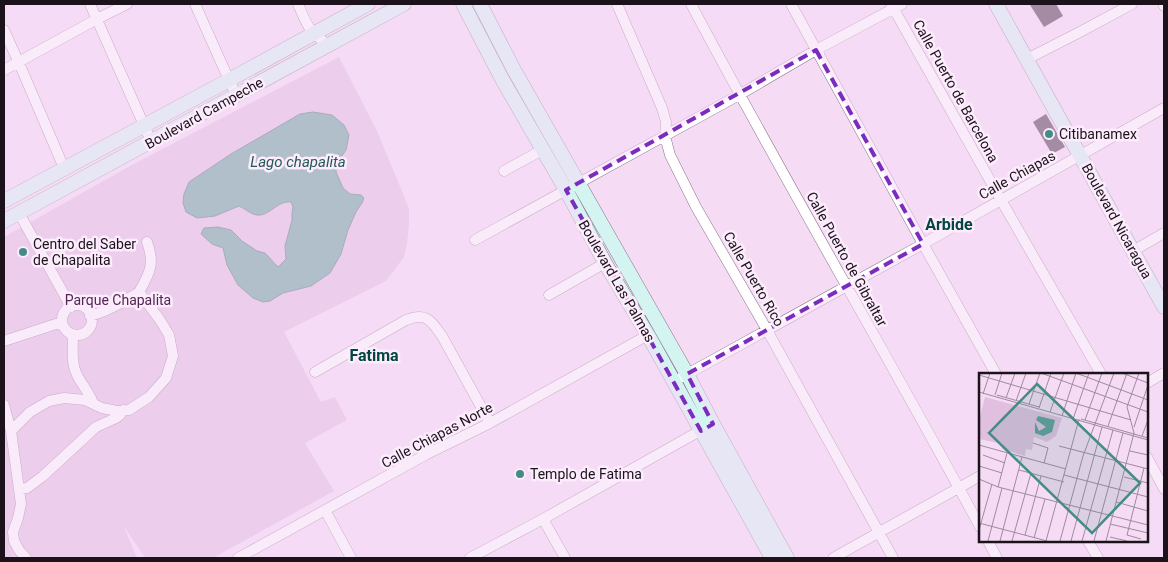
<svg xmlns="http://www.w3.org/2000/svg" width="1168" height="562" font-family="Roboto,sans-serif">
	<rect width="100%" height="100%" fill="#f6dbf5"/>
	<!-- green -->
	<path fill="#e0bfdf" d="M339 57 377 131 404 196 409 209V224L407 244 404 257 386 281 284 332 321 402 335 397 347 420 305 443 334 491 213 558H145L123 525 137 558H4V237L130 166Z"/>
	<!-- water -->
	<path fill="#5d9d97" stroke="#497372" d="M313 112 332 115 344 125 349 135 346 150 337 163 336 172 343 188 350 194 361 195 364 198 362 203 356 212 348 230 341 254 330 273 311 286 283 293 270 301 263 302 253 298 238 285 227 265 223 248 212 244 201 234 204 228 218 227 231 230 242 241 257 251 265 253 278 267 286 259 285 246 292 220V213L293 207 291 202C276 200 268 220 253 214 248 212 244 208 239 206L215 216 197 218 186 212 183 203 184 194 189 182 231 154 300 114Z"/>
	<!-- building -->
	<path fill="#422d41" d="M1032 4H1056L1063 16 1044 27 1030 5Z
		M1046 114 1065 147 1052 154 1033 122Z"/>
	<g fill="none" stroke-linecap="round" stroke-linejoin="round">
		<defs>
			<path id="street" d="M90 4 151 141
				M195 4 229 80 236 94
				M298 4C307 26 309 31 328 45
				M617 4 662 108 666 122 665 136 670 155 696 207 767 330 893 558
				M691 4C784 180 886 352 980 527
				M791 4 923 244 996 374
				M891 4 1001 200 1101 374
				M1163 4 1164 6
				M4 30 19 63 64 168
				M1033 56 1078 33 1132 4
				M4 70 97 19 127 4
				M504 171 542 150
				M19 213 71 307
				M475 240 739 95 816 50 902 4
				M1133 251 1164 233
				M549 295 605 263
				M62 320a15 15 0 1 1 30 0a15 15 0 1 1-30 0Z
				M90 316C108 311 123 302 139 292
				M73 335C73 349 71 363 77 375 82 385 89 392 93 403
				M4 341 62 322
				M315 372 406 320C426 312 431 320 442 336L490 423
				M682 377 923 244 1164 108
				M1147 383 1164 373
				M4 405 11 431 21 504 18 518 13 532 14 541 19 550 26 558
				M11 431 30 412 49 401 64 398 85 400 102 408 117 411 129 410 149 397 166 378 173 356 169 335 160 320 139 292C150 273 155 263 147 242
				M1147 457 1164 489
				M19 489 27 488 43 476 96 427 116 418 120 415 123 410
				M325 510 351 558
				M543 519 565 558
				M988 541 997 558
				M1088 541 1098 558
				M238 558 427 454 490 423 648 335
				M470 558 543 519 705 428
				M833 558 980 476"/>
			<path id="secondary" d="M463 4 502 79 566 190 605 263 648 335 772 558
				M480 4 514 70 687 374 713 424 787 558
				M996 4 1164 307
				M4 201 229 80 368 4
				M4 221 404 4"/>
		</defs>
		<!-- street casing -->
		<use href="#street" stroke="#8d768d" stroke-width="11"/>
		<!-- secondary casing -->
		<use href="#secondary" stroke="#8d768d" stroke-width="15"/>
		<!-- street -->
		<use href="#street" stroke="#fff" stroke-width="10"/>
		<!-- secondary -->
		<use href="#secondary" stroke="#d4f4f2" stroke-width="14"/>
	</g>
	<!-- marked area -->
	<path d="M0 0H1168V562H0ZM816 50 923 244 687 374 713 424 701 431 566 190Z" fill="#f6dbf5" fill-opacity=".55" fill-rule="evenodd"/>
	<path fill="none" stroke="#7b2cbf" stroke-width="4" stroke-dasharray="10 6" stroke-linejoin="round" d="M816 50 923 244 687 374 713 424 701 431 566 190Z"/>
	<!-- markers -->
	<g fill="#458c86" stroke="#fcecfc" stroke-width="2">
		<circle cx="1049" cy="134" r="5"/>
		<circle cx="23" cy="252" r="5"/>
		<circle cx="520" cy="474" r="5"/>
	</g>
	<g text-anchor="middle" stroke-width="5" stroke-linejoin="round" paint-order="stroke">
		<!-- street labels -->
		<g font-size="14" fill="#1b121b" stroke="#fcecfc">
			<text transform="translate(956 91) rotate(61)" y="5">Calle Puerto de Barcelona</text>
			<text transform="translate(204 113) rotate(-29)" y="5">Boulevard Campeche</text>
			<text transform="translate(1017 175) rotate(-29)" y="5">Calle Chiapas</text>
			<text transform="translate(1117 221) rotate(61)" y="5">Boulevard Nicaragua</text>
			<text transform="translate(847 259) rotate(61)" y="5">Calle Puerto de Gibraltar</text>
			<text transform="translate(754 279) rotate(60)" y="5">Calle Puerto Rico</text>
			<text transform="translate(617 281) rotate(60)" y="5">Boulevard Las Palmas</text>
			<text transform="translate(437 435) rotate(-28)" y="5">Calle Chiapas Norte</text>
		</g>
		<!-- poi labels -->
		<g font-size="14" fill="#1b121b" stroke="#fcecfc" text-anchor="start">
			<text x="1059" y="139">Citibanamex</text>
			<text x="33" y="249">Centro del Saber<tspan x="33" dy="16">de Chapalita</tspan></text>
			<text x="530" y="479">Templo de Fatima</text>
		</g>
		<!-- park labels -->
		<g font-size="14" fill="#542554" stroke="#fcecfc">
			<text x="118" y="305">Parque Chapalita</text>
		</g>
		<!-- water labels -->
		<g font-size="15" font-style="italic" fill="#235955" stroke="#fcecfc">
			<text x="298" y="167">Lago chapalita</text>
		</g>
		<!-- quarter labels -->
		<g font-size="16" font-weight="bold" fill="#024541" stroke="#fcecfc">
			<text x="949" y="230">Arbide</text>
			<text x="374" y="361">Fatima</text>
		</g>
	</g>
	<!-- overview -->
	<g transform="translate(979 373)">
		<rect width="169" height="169" fill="#f6dbf5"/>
		<path d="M6 24 83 45 77 63 68 69 55 64 53 77 47 76 46 83 23 76 24 71 0 66V48Z" fill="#e0bfdf"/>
		<path d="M59 43 76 47 73 59 64 63 56 60V49L60 58 67 54 57 47Z" fill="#5d9d97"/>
		<path fill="none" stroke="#9e8b9e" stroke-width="1" d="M62 0 169 39M97 0 169 27M143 0 169 10M0 2 152 47M0 19 169 67M4 21 11 0M16 22 23 0M18 22 60 34M27 25 36 0M37 28 47 0M50 31 61 0M60 35 72 0M71 39 85 0M83 43 97 0M94 46 110 0M102 46 169 65M106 47 123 0M129 53 148 0M155 54 169 12M163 63 169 47M54 70 69 75 65 90M0 72 87 96M80 73 169 96M151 78 169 82M4 82 26 90M0 93 23 100M40 97 85 109M85 102 169 124M145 104 169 110M0 106 19 114 169 152M19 114 28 80M137 129 169 138M0 150 68 168M131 151 169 160M0 157 13 111M46 162 62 103M131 164 148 168M55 165 66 126M162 166 148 162 165 95M9 168 23 115M21 168 43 84M33 168 52 100M67 168 100 46M81 168 104 83 135 0M92 168 123 54M103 168 134 57M115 168 144 60M127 168 155 60 148 34 160 0"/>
		<path fill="#458c86" fill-opacity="0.15" stroke="#458c86" stroke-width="2.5" d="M58 11 161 110 113 160 10 60Z"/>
		<rect width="169" height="169" fill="none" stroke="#1b121b" stroke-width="2.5"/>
	</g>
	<!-- border -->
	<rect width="1168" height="562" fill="none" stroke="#1b121b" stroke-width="10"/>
</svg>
